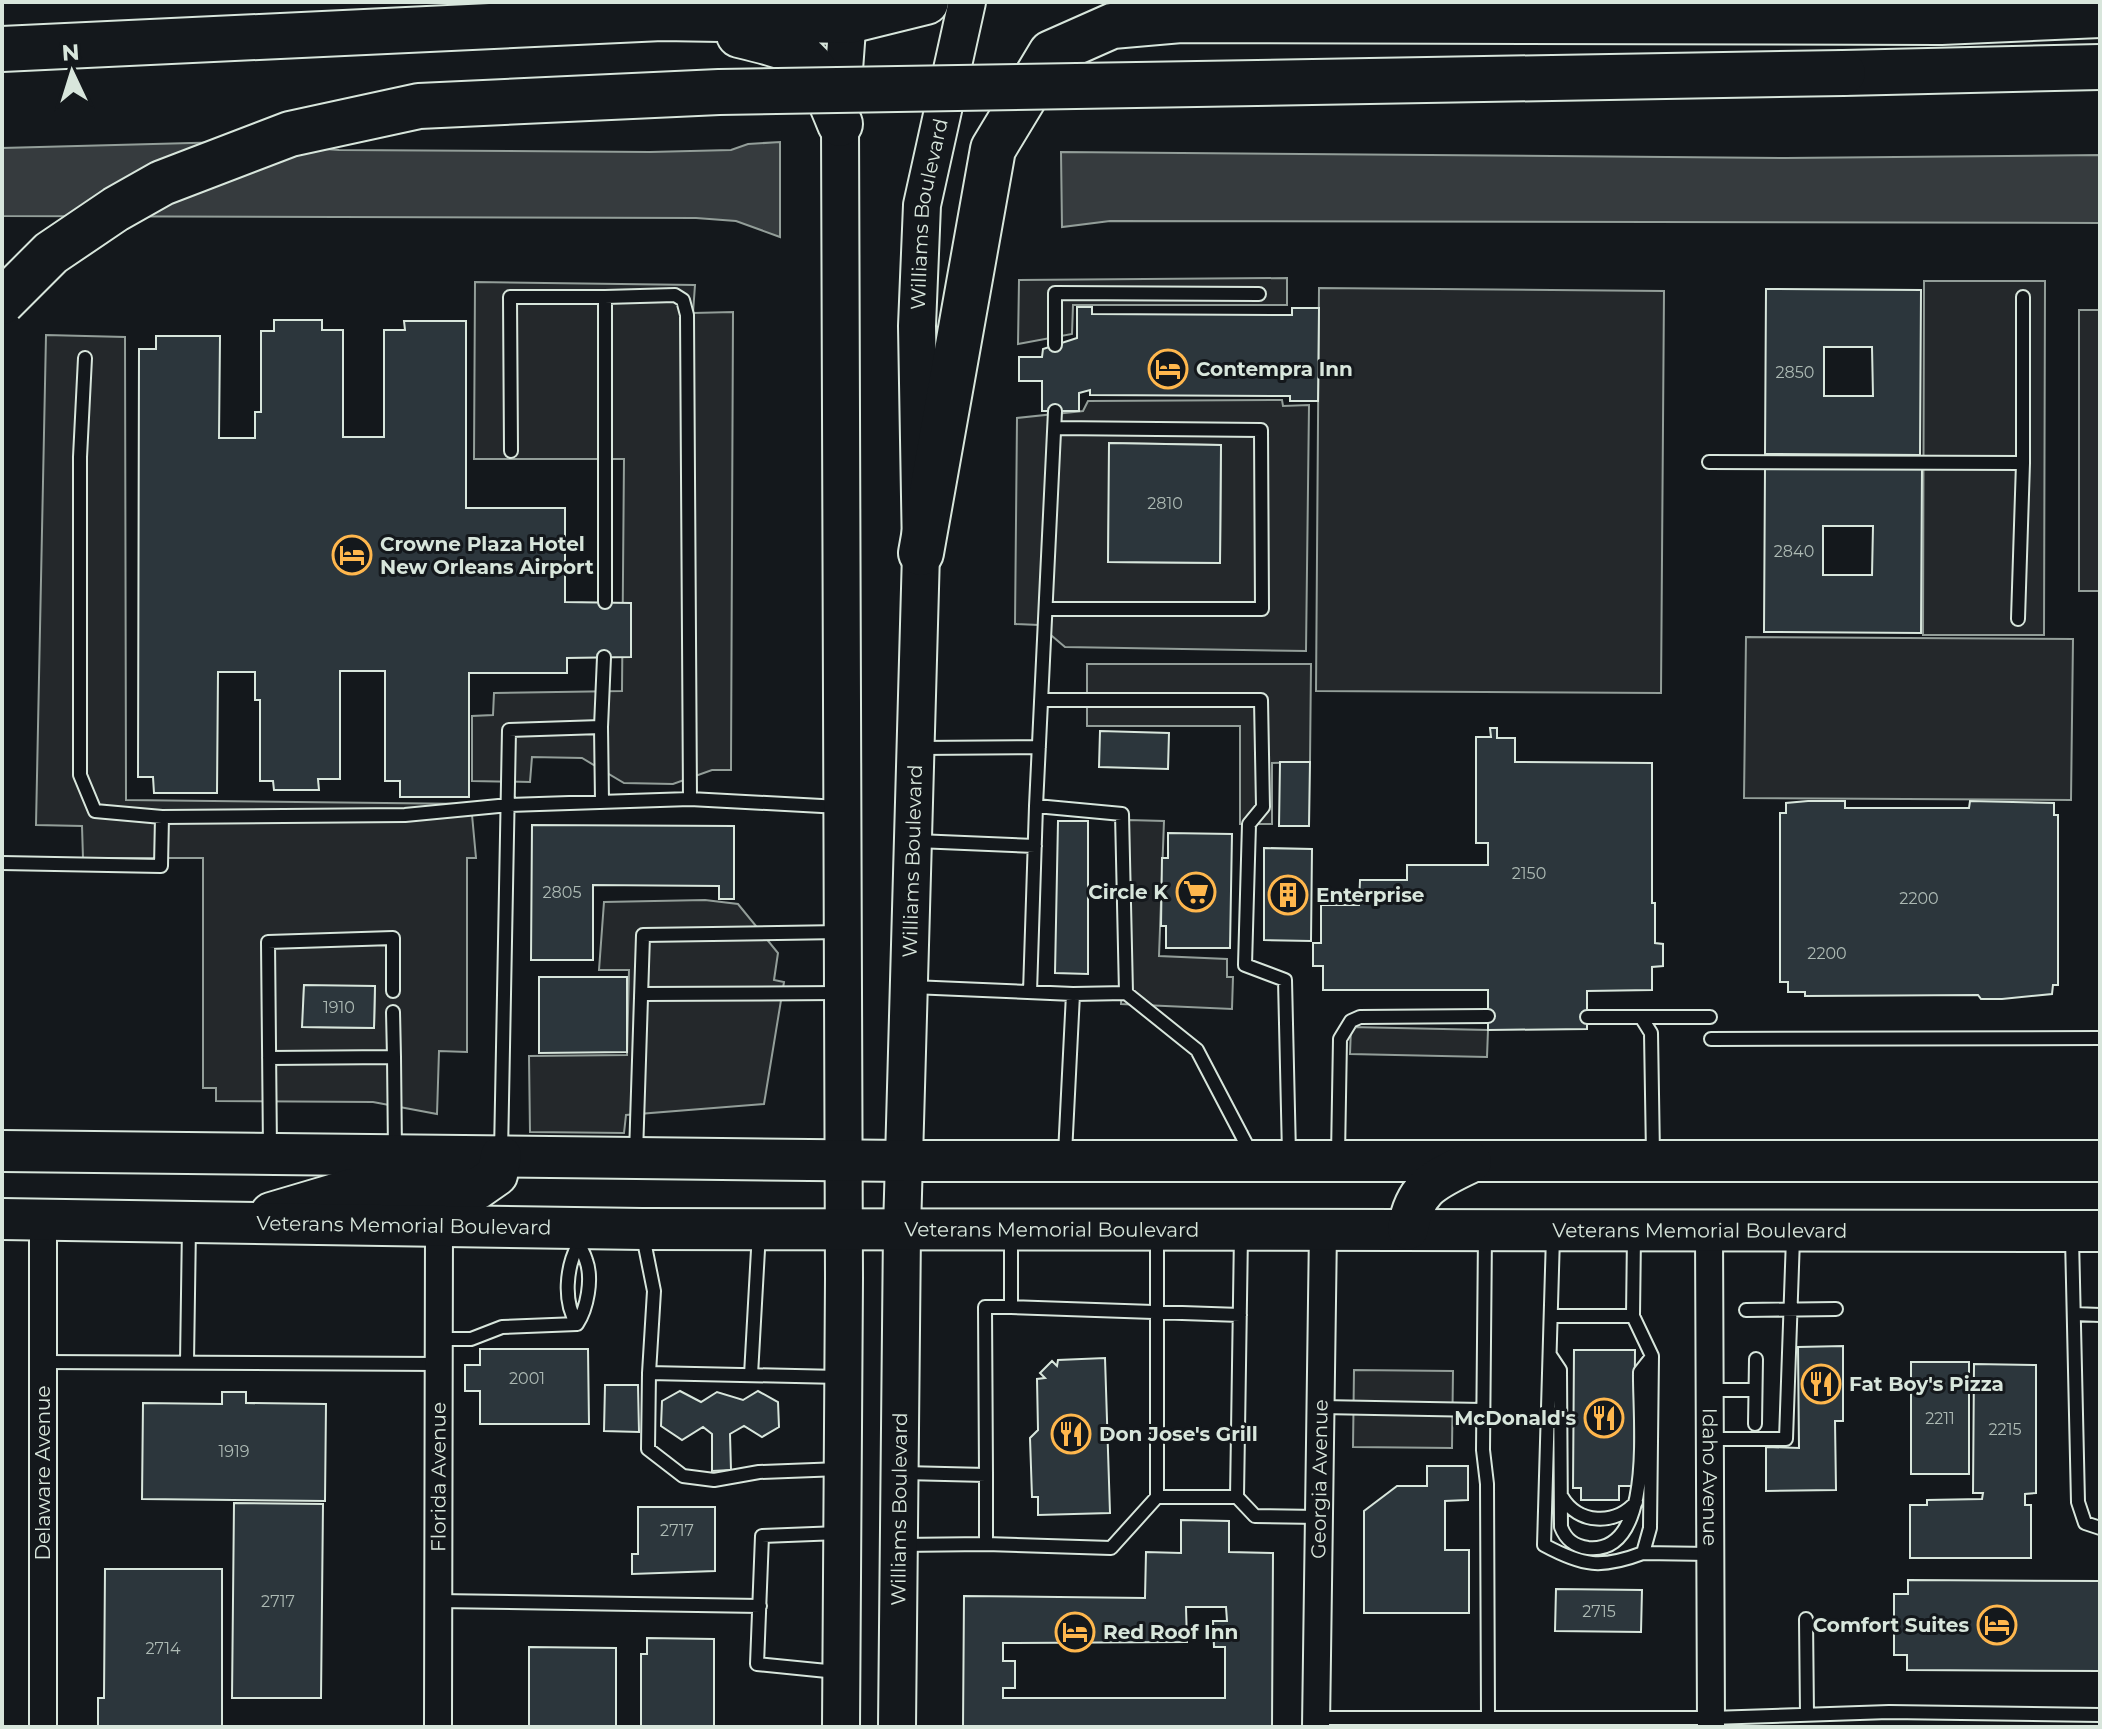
<svg xmlns="http://www.w3.org/2000/svg" width="2102" height="1729" font-family="Montserrat,sans-serif">
	<rect width="100%" height="100%" fill="#14181c"/>
	<!-- parking -->
	<path fill="#24282b" stroke="#939e99" stroke-width="2" fill-rule="evenodd" d="M1287 278V305H1073L1072 334 1018 344 1019 280Z
		M1924 281H2045L2044 635H1923Z
		M475 282 695 285 693 313 733 312 731 770H712L673 784 624 783 582 758 532 757 530 782 472 781V716L493 715 494 693 622 691 624 459H474Z
		M1319 288 1664 291 1661 693 1316 691Z
		M2079 310H2100V591H2079Z
		M46 335 125 337 126 800 471 804 476 858H467V1052L439 1051 437 1114 373 1102 216 1101V1088H203V858H83L82 826 36 825ZM304 986 375 987 374 1028 303 1027Z
		M1282 400 1283 406 1309 405 1306 651 1065 647 1039 625 1015 624 1017 418 1083 411 1088 401ZM1110 443 1221 445 1220 563 1108 562Z
		M1746 637 2073 639 2071 800 1744 798Z
		M1087 664H1311L1310 762 1272 763V824H1240V726H1087Z
		M1128 820 1164 821 1159 956 1227 959V977H1233L1232 1009 1121 1004Z
		M705 900 738 904 778 953 774 980 784 982 764 1104 626 1115 624 1133 530 1132 529 1056 627 1055 629 970H599L604 902Z
		M1351 1027 1488 1030 1487 1057 1350 1054Z
		M1354 1370 1453 1371 1452 1448 1353 1447Z"/>
	<!-- water -->
	<path fill="#363b3e" stroke="#939e99" stroke-width="2" d="M229 142 339 150 650 152 731 150 748 144 780 142V237L736 221 696 218 2 216V148Z
		M1061 152 1786 158 2100 155V223L1110 221 1062 227Z"/>
	<!-- building -->
	<path fill="#2c363c" stroke="#d8e6dc" stroke-width="2" fill-rule="evenodd" d="M1766 289 1921 290 1920 455 1765 454ZM1824 347H1872L1873 396H1824Z
		M1077 307H1092V314L1292 315V308H1319L1318 401H1290V396L1090 395V390L1079 393V411H1042V381H1019V357H1042L1043 349 1077 338Z
		M274 320H322V330H343V437H384V330H405L404 321H466V508H565V602L631 603V657L567 658V673H469V797H400V781H385V671H340V779H318L319 790H274L273 781H260V700H255V672H218L217 793H154L153 777H138L139 349H156V336H220L219 438H255V412H261V331H274Z
		M1109 443 1221 445 1220 563 1108 562Z
		M1765 468H1922L1921 633 1764 632ZM1823 526H1873L1872 575H1823Z
		M1490 728H1497V738H1515V762L1652 763V903H1655V943L1663 944V966L1652 967V990L1587 991V1029L1488 1030V990H1323V966H1313V943H1321V905H1359L1360 880H1407V865H1488V843H1476V737H1491Z
		M1100 731 1169 733 1168 769 1099 767Z
		M1280 762H1310L1309 826H1279Z
		M1808 801H1845V808H1969L1970 801 2054 803V815H2058V985H2053L2052 994 2002 999H1981L1978 995 1805 996V992H1788V982H1780V813H1786V803Z
		M1058 821H1088V974L1055 973Z
		M532 825 734 826V899H719V886L593 885V960H531Z
		M1168 833 1232 834 1230 948H1166V926H1161L1162 858H1168Z
		M1264 848 1312 849 1311 941 1264 940Z
		M539 977H627V1052L539 1053Z
		M304 985 375 986 374 1028 302 1027Z
		M1843 1346V1421H1835L1836 1490 1766 1491V1447L1799 1448 1798 1347Z
		M480 1349H588L589 1424H480V1391H465V1365H480Z
		M1574 1350H1635L1634 1486H1619V1500H1581V1488H1573Z
		M1105 1358 1110 1513 1038 1515V1497H1032L1030 1438 1038 1430 1037 1379 1045 1378 1040 1373 1052 1361 1057 1366 1058 1360Z
		M1911 1362H1969V1474H1911Z
		M1974 1364 2036 1365V1493L2025 1494V1505H2031V1558H1910V1505H1927V1500L1982 1499 1983 1493H1973Z
		M605 1385H638L639 1432 604 1431Z
		M680 1391 701 1402 717 1392 743 1400 758 1391 778 1402 779 1427 762 1437 744 1426 730 1434 731 1470 712 1471V1434L703 1427 682 1440 661 1426 662 1401Z
		M222 1392H246V1403L326 1404 325 1501 142 1499 143 1403 222 1404Z
		M1427 1466H1468V1500L1445 1501V1550H1469V1613H1364V1511L1397 1486H1427Z
		M234 1503 323 1504 321 1698H232Z
		M638 1507H715V1571L632 1574V1554H638Z
		M1181 1520 1229 1521V1552L1273 1553 1272 1727H963L964 1596 1145 1598 1146 1552 1181 1553ZM1186 1607H1226L1227 1621H1213L1214 1647H1225V1698H1003V1688H1015V1661H1003V1643L1187 1642Z
		M105 1569H222V1727H98V1698H104Z
		M1908 1580 2100 1581V1671L1907 1670V1655H1894V1594H1908Z
		M1556 1589 1642 1590 1641 1632 1555 1631Z
		M647 1638 714 1639V1727H635H641V1654H647Z
		M529 1647 616 1648V1727H529Z"/>
	<g fill="none" stroke-linecap="round" stroke-linejoin="round">
		<defs>
			<path id="service" d="M1055 345V293L1259 294
				M85 358 80 457V775L95 811 162 817 405 815 509 805 690 799 840 807
				M1055 411 1036 806 1122 814 1126 993 1197 1050 1252 1155
				M511 451 510 297H605
				M1709 462 2023 463V297
				M605 602V297L675 295 683 300 687 315 690 799
				M1046 609H1262L1261 430 1055 428
				M2018 619 2023 463
				M1041 700H1261L1263 807 1249 824 1245 965 1285 980 1289 1154
				M601 727 604 657
				M919 748 1039 747
				M917 841 1035 846
				M2 863 161 866 162 817
				M912 987 1073 994 1065 1154
				M1030 992 1036 806
				M641 994 838 993
				M1073 994 1126 993
				M393 1012 394 1057
				M1587 1017H1710
				M1641 1017 1651 1033 1653 1155
				M1711 1039 2100 1038
				M269 1058 394 1057 395 1152
				M270 1150 268 942 393 938V991
				M501 1153 509 730 601 727 602 801
				M636 1154 643 935 841 932
				M1338 1155 1340 1039 1351 1021 1360 1017 1488 1016
				M1011 1233V1307L1240 1315
				M1157 1234V1497H1237L1241 1234
				M1485 1234 1483 1450 1487 1484 1488 1718
				M577 1236C578 1246 583 1250 586 1260 593 1279 587 1309 577 1324 563 1302 566 1268 578 1245
				M643 1236 654 1291 649 1373
				M1553 1236 1544 1545C1583 1566 1601 1569 1643 1553L1650 1528 1652 1356 1633 1316 1634 1235
				M2072 1238 2078 1502 2085 1523 2100 1528
				M1746 1310 1836 1309
				M2074 1314 2100 1315
				M1551 1316H1633
				M439 1339H471L502 1327 577 1324
				M1550 1355 1560 1370 1561 1527C1566 1540 1574 1546 1588 1548 1656 1555 1639 1416 1640 1372L1651 1358
				M43 1362 439 1364
				M187 1362 189 1226
				M751 1375 759 1232
				M1710 1390H1755
				M1321 1407 1483 1410
				M1755 1424 1756 1359
				M1710 1439H1786L1793 1238
				M840 1469 759 1472 714 1480 683 1476 648 1449 649 1373 840 1377
				M904 1473 986 1475 985 1307H1011
				M1237 1497 1255 1516 1319 1517
				M1562 1497C1578 1524 1615 1526 1636 1502
				M986 1544 1111 1548 1157 1497
				M901 1545 986 1544V1475
				M1643 1553 1710 1554
				M438 1601 760 1606
				M1806 1619 1807 1715
				M837 1672 757 1664 762 1536 839 1533
				M1316 1718H1711L1889 1712 2100 1715"/>
			<g id="minor">
				<path id="s1" d="M1709 1229 1711 1727"/>
				<path d="M43 1727V1219"/>
				<path id="s2" d="M438 1727 439 1228"/>
				<path id="s3" d="M1316 1727 1323 1230"/>
			</g>
			<g id="secondary">
				<path d="M841 1727 844 1278 840 124 849 2"/>
				<path id="s4" d="M897 1727 902 1230 921 553 917 326 922 205 967 2"/>
			</g>
			<g id="primary">
				<path d="M2 1151 905 1161H2100"/>
				<path d="M271 1213 352 1189H477L497 1175 501 1156"/>
				<path id="s5" d="M2 1219 642 1229 2100 1231"/>
				<path d="M1408 1229C1415 1186 1435 1180 1471 1162"/>
			</g>
			<path id="motorway" d="M739 35C811 52 812 56 840 124
				M2 49 662 18 849 21 926 2
				M1843 73 2100 67
				M921 553 993 149 1051 53 1112 26 1181 20 1941 22 2100 15"/>
		</defs>
		<!-- service casing -->
		<use href="#service" stroke="#d8e6dc" stroke-width="16"/>
		<!-- minor casing -->
		<use href="#minor" stroke="#d8e6dc" stroke-width="30"/>
		<!-- secondary casing -->
		<use href="#secondary" stroke="#d8e6dc" stroke-width="40"/>
		<!-- primary casing -->
		<use href="#primary" stroke="#d8e6dc" stroke-width="44"/>
		<!-- motorway casing -->
		<use href="#motorway" stroke="#d8e6dc" stroke-width="48"/>
		<!-- service -->
		<use href="#service" stroke="#14181c" stroke-width="12"/>
		<!-- minor -->
		<use href="#minor" stroke="#14181c" stroke-width="26"/>
		<!-- secondary -->
		<use href="#secondary" stroke="#14181c" stroke-width="36"/>
		<!-- primary -->
		<use href="#primary" stroke="#14181c" stroke-width="40"/>
		<!-- motorway -->
		<use href="#motorway" stroke="#14181c" stroke-width="44"/>
		<defs>
			<path id="motorway-bridge" d="M2 302 51 253 116 209 162 183 290 134 419 106 719 92 1843 73"/>
		</defs>
		<!-- motorway-bridge casing -->
		<use href="#motorway-bridge" stroke="#d8e6dc" stroke-width="48" stroke-linecap="butt"/>
		<!-- motorway-bridge -->
		<use href="#motorway-bridge" stroke="#14181c" stroke-width="44"/>
	</g>
	<!-- icons -->
	<defs>
		<symbol id="hotel-ring" viewBox="-11 -11 22 22"><circle r="9.5" fill="#14181c" stroke="#ffb74d" stroke-width="1.5"/><path d="M-6-4.5h1.5V1H6V5H4.5V3h-9V5H-6ZM-4 0a1.8 1.8 0 1 1 3.6 0ZM.5 0V-2.5h3Q6-2.5 6 0Z" fill="#ffb74d"/></symbol>
		<symbol id="supermarket-ring" viewBox="-11 -11 22 22"><circle r="9.5" fill="#14181c" stroke="#ffb74d" stroke-width="1.5"/><path d="M-6-5.5h2.5l.6 2H6L4.5 2H-2.5L-4.4-4H-6ZM-1.5 3.2a1.3 1.3 0 1 0 .1 0ZM3 3.2a1.3 1.3 0 1 0 .1 0Z" fill="#ffb74d"/></symbol>
		<symbol id="building-ring" viewBox="-11 -11 22 22"><circle r="9.5" fill="#14181c" stroke="#ffb74d" stroke-width="1.5"/><path d="M-4-6H4V6H1V3H-1V6H-4ZM-2.5-4.3h1.7v1.8h-1.7ZM.8-4.3h1.7v1.8H.8ZM-2.5-1h1.7V.8h-1.7ZM.8-1h1.7V.8H.8Z" fill="#ffb74d"/></symbol>
		<symbol id="restaurant-ring" viewBox="-11 -11 22 22"><circle r="9.5" fill="#14181c" stroke="#ffb74d" stroke-width="1.5"/><path d="M-5-6h1v4h1v-4h1v4h1v-4h1v5L-1.5 .5V6h-2V.5L-5-1ZM5-6V6H3V1.5H1.5Q1.5-4 5-6Z" fill="#ffb74d"/></symbol>
	</defs>
	<g fill-rule="evenodd">
		<use href="#hotel-ring" x="1146" y="347" width="44" height="44"/>
		<use href="#hotel-ring" x="330" y="533" width="44" height="44"/>
		<use href="#supermarket-ring" x="1174" y="870" width="44" height="44"/>
		<use href="#building-ring" x="1266" y="873" width="44" height="44"/>
		<use href="#restaurant-ring" x="1799" y="1362" width="44" height="44"/>
		<use href="#restaurant-ring" x="1582" y="1396" width="44" height="44"/>
		<use href="#restaurant-ring" x="1049" y="1412" width="44" height="44"/>
		<use href="#hotel-ring" x="1975" y="1603" width="44" height="44"/>
		<use href="#hotel-ring" x="1053" y="1610" width="44" height="44"/>
	</g>
	<g text-anchor="middle" stroke-width="6" stroke-linejoin="round" paint-order="stroke">
		<!-- number labels -->
		<g font-size="16" fill="#adbab4">
			<text x="1795" y="378">2850</text>
			<text x="1165" y="509">2810</text>
			<text x="1794" y="557">2840</text>
			<text x="1529" y="879">2150</text>
			<text x="562" y="898">2805</text>
			<text x="1919" y="904">2200</text>
			<text x="1827" y="959">2200</text>
			<text x="339" y="1013">1910</text>
			<text x="527" y="1384">2001</text>
			<text x="1940" y="1424">2211</text>
			<text x="2005" y="1435">2215</text>
			<text x="234" y="1457">1919</text>
			<text x="677" y="1536">2717</text>
			<text x="278" y="1607">2717</text>
			<text x="1599" y="1617">2715</text>
			<text x="163" y="1654">2714</text>
		</g>
		<!-- street labels -->
		<g font-size="20" fill="#d8e6dc" stroke="#14181c">
			<text dy="7" stroke="none"><textPath href="#s4" startOffset="1514">Williams Boulevard</textPath></text>
			<text dy="7" stroke="none"><textPath href="#s4" startOffset="866">Williams Boulevard</textPath></text>
			<text dy="7" stroke="none"><textPath href="#s5" startOffset="402">Veterans Memorial Boulevard</textPath></text>
			<text dy="7" stroke="none"><textPath href="#s5" startOffset="1698">Veterans Memorial Boulevard</textPath></text>
			<text dy="7" stroke="none"><textPath href="#s5" startOffset="1050">Veterans Memorial Boulevard</textPath></text>
			<text transform="translate(43 1473) rotate(-90)" y="7">Delaware Avenue</text>
			<text dy="7" stroke="none"><textPath href="#s2" startOffset="250">Florida Avenue</textPath></text>
			<text dy="7" stroke="none"><textPath href="#s1" startOffset="248">Idaho Avenue</textPath></text>
			<text dy="7" stroke="none"><textPath href="#s3" startOffset="248">Georgia Avenue</textPath></text>
			<text dy="7" stroke="none"><textPath href="#s4" startOffset="218">Williams Boulevard</textPath></text>
		</g>
		<!-- poi labels -->
		<g font-size="20" font-weight="bold" fill="#d8e6dc" stroke="#14181c" text-anchor="start">
			<text x="1196" y="376">Contempra Inn</text>
			<text x="380" y="551">Crowne Plaza Hotel<tspan x="380" dy="23">New Orleans Airport</tspan></text>
			<text x="1168" y="899" text-anchor="end">Circle K</text>
			<text x="1316" y="902">Enterprise</text>
			<text x="1849" y="1391">Fat Boy's Pizza</text>
			<text x="1576" y="1425" text-anchor="end">McDonald's</text>
			<text x="1099" y="1441">Don Jose's Grill</text>
			<text x="1969" y="1632" text-anchor="end">Comfort Suites</text>
			<text x="1103" y="1639">Red Roof Inn</text>
		</g>
	</g>
	<!-- border -->
	<rect width="2102" height="1729" fill="none" stroke="#d8e6dc" stroke-width="8"/>
	<!-- north arrow -->
	<g transform="translate(72 72) rotate(356)" stroke="#14181c" stroke-width="6" paint-order="stroke">
	<path d="M0-6L14 30L0 20L-14 30Z" fill="#d8e6dc"/>
	<text y="-12" font-size="22" font-weight="bold" text-anchor="middle" fill="#d8e6dc">N</text>
	</g>
</svg>
